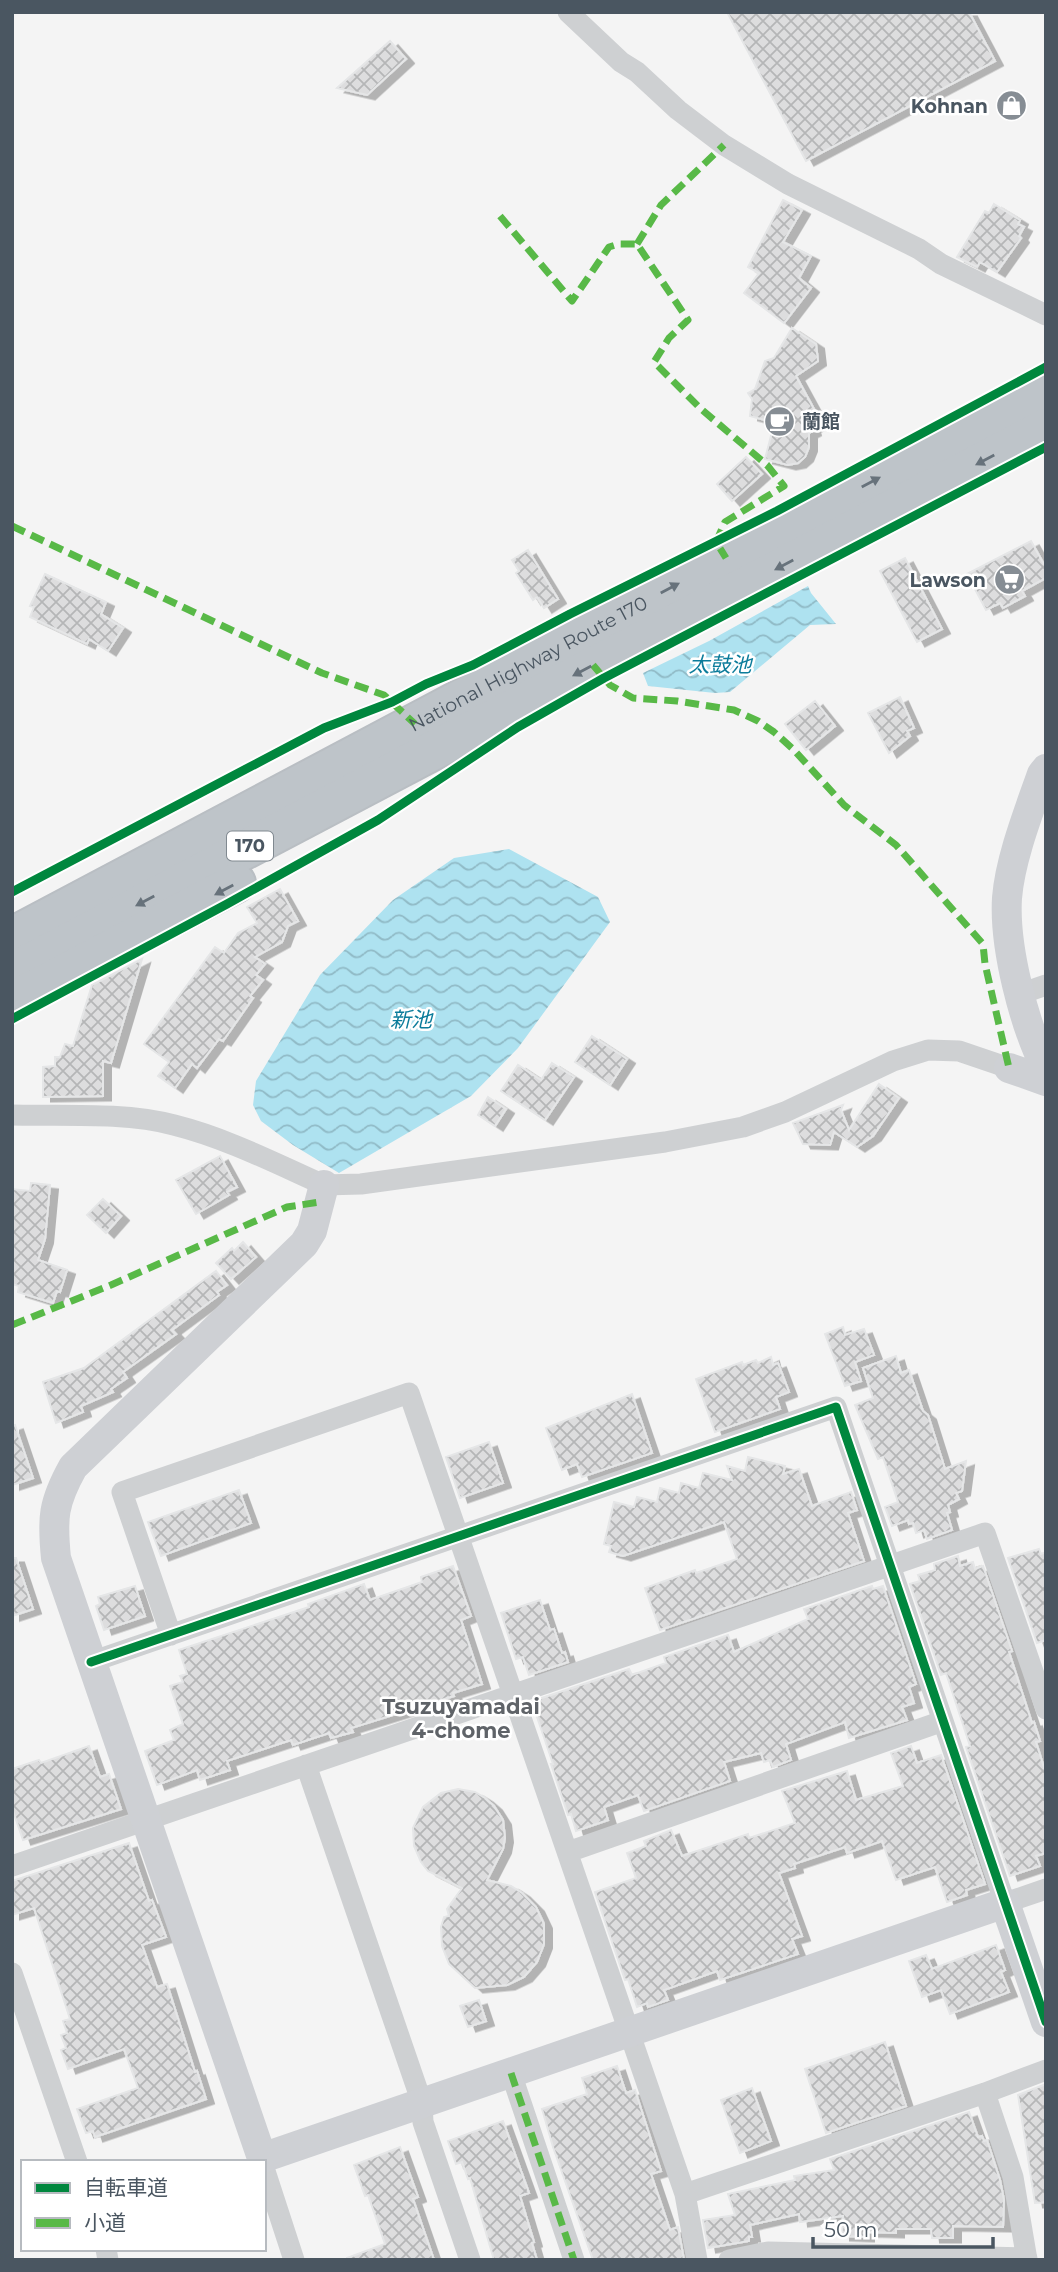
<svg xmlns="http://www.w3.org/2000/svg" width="1058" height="2272" font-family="Montserrat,'Noto Sans JP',sans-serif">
	<defs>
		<pattern id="water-waves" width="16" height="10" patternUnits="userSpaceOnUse" patternTransform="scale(1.75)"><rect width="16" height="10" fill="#aee2f0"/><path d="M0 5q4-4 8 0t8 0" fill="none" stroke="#90bac6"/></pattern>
		<pattern id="building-cross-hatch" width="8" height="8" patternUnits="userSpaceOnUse" patternTransform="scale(1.75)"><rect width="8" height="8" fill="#ddddde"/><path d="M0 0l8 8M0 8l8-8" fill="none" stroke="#b5b6b7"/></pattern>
		<filter id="shadow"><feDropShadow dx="8" dy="4.5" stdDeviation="0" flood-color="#0004"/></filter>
	</defs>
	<rect width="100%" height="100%" fill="#f4f4f4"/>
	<!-- water -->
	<path fill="url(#water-waves)" d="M808 586 811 593 836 624 810 625 730 692 715 693 648 686 643 673 709 641Z
		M509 849 598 897 610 922 518 1048 471 1096 339 1173 293 1145 261 1121 253 1105 256 1081 320 975 393 900 454 858Z"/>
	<!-- building -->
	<path fill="url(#building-cross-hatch)" stroke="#e5e6e7" stroke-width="2" filter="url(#shadow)" d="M727 12H969L995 61 806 161Z
		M390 41 406 59 367 95 337 88Z
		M783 200 802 210 783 242 811 256 799 278 811 288 784 323 744 293 759 273 748 267Z
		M994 204 1020 220 1018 224 1024 227 1019 236 1021 238 997 272 980 262 977 267 957 257 985 211 989 213Z
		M792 328 816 344 818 361 796 376 821 422 812 428 813 431 809 433V447L805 457 798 463 788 465 765 459 772 432 780 424 750 416 752 399 748 393 755 389 765 361 774 358Z
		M746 457 762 474 732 501 717 484Z
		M1031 541 1046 568V578L1022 591 1025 596 1003 608 1000 603 986 610 967 574Z
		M528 550 558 599 544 608 537 597 533 600 516 573 519 571 512 560Z
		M905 558 942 629 917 642 880 571Z
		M45 574 106 602 101 614 123 628 108 651 89 639 87 644 30 617 34 607 30 606Z
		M900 697 914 728 907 731 910 736 889 753 868 713Z
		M815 701 835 726 806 750 785 724Z
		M280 889 298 921 288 926 282 942 255 957 265 964 256 975 263 980 250 996 253 998 223 1041 219 1039 197 1068 192 1064 175 1088 158 1076 169 1062 144 1044 215 947 224 953 238 933 257 923 247 907Z
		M142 959 111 1063 103 1061V1096L43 1097V1067L55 1066V1057H60L65 1044 73 1046 92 985Z
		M592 1036 627 1059 610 1085 575 1062Z
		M552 1063 574 1077 545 1120 501 1091 518 1065 541 1080Z
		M879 1084 899 1098 873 1136 857 1147 834 1132 830 1145 803 1144 793 1123 843 1105 841 1110 849 1130Z
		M488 1097 506 1109 495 1126 478 1115Z
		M220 1156 237 1187 227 1192 229 1195 196 1214 176 1180Z
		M31 1183 50 1185 45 1239 38 1260 67 1270 60 1292 57 1291 53 1303 18 1292 19 1286 12 1284V1189L30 1191Z
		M103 1199 121 1216 106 1233 87 1215Z
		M243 1242 256 1257 231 1279 216 1263 232 1248 234 1251Z
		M216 1271 227 1285 217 1292 219 1295 172 1330 176 1334 123 1372 127 1378 111 1389 113 1392 81 1406 83 1412 56 1423 43 1382 84 1368Z
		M843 1327 845 1335 864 1329 874 1355 855 1362 861 1381 845 1386 825 1334Z
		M896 1356 901 1373 909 1370 923 1411 928 1415 945 1469 966 1461 962 1491 956 1493 959 1499 948 1505 950 1512 947 1513 952 1530 927 1539 924 1530 916 1533 913 1523 909 1524 908 1520 892 1526 885 1507 898 1502 883 1457 878 1459 855 1405 873 1398 863 1368Z
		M771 1357 773 1365 778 1363 789 1392 776 1397 780 1409 715 1432 696 1379 742 1362 743 1365 756 1360 758 1363Z
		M632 1394 652 1453 582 1477 577 1464 562 1470 546 1428Z
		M15 1425 33 1478 12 1485V1426Z
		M489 1442 503 1483 460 1498 446 1457Z
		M748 1457 785 1466 783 1474 799 1469 812 1506 851 1492 857 1510 848 1513 864 1561 660 1630 645 1588 695 1570 696 1573 737 1559 724 1522 623 1556 609 1552 611 1546 604 1544 614 1502 634 1507 637 1497 657 1502 660 1488 679 1493 681 1483 699 1488 703 1473 732 1480 727 1466 745 1471Z
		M239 1490 251 1523 161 1556 148 1522Z
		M1039 1549 1041 1554 1046 1552V1640L1037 1643 1008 1558Z
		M958 1556 960 1566 973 1562 975 1569 983 1566 1012 1651 1009 1652 1032 1723 1034 1722 1040 1741 1036 1742 1046 1774V1853L1036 1856 1040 1866 1010 1876 966 1747 970 1746 946 1673 941 1675 910 1584 920 1581 918 1575 935 1570 934 1564Z
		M12 1558H16L33 1609 12 1616Z
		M453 1566 471 1616 461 1620 482 1684 453 1693 454 1696 351 1728 353 1732 331 1738 329 1733 293 1745 291 1740 227 1761 230 1770 200 1780 197 1770 157 1785 145 1751 174 1740 170 1730 183 1724 170 1686 183 1682 180 1676 187 1674 179 1650 309 1607 308 1604 364 1584 370 1600 422 1582 421 1577Z
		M135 1586 145 1616 104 1630 96 1606 100 1604 98 1597Z
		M872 1586 873 1589 883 1586 916 1684 909 1687 914 1703 902 1707 907 1720 849 1738 845 1722 786 1744 791 1760 773 1767 770 1760 764 1762 761 1753 724 1762 730 1781 644 1811 638 1795 604 1807 608 1820 576 1831 571 1814 568 1815 551 1764H553L534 1708 538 1706 536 1700 629 1669 632 1675 666 1663 664 1657 728 1635 734 1652 808 1619 804 1609Z
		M540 1600 550 1630 554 1629 562 1653 565 1652 568 1662 529 1675 523 1657 516 1659 501 1613Z
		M89 1746 100 1777 109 1774 121 1809 23 1840 12 1808V1769L39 1760 41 1763Z
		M911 1746 917 1763 941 1755 985 1884 966 1890 967 1895 947 1902 935 1867 896 1880 882 1841 847 1853 845 1847 794 1864 795 1868 779 1873 802 1936 792 1939 798 1954 720 1980 717 1971 664 1990 668 2000 648 2007 647 2003 637 2007 628 1979 625 1980 595 1892 636 1878 627 1853 646 1846 644 1841 671 1830 682 1856 748 1834 749 1838 795 1823 782 1791 847 1771 856 1800 903 1786 891 1753Z
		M458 1789 475 1792 485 1798 494 1806 503 1820 505 1838 503 1849 487 1880 511 1886 522 1893 536 1907 544 1924V1944L537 1962 524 1977 507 1985 475 1988 449 1964 442 1946 441 1927 444 1917 449 1916 447 1909 462 1888 428 1871 421 1862 414 1846 413 1828 423 1807 441 1793Z
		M129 1843 149 1901 152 1900 166 1937 142 1945 157 1987 167 1984 195 2072 197 2071 206 2099 95 2137 93 2131 86 2133 77 2109 138 2088 124 2049 68 2069 61 2050 66 2048 61 2035 67 2033 63 2021 70 2019 34 1908 12 1915V1881Z
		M996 1945 1005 1970 1001 1972 1009 1992 950 2014 941 1990 922 1997 909 1961 926 1955 932 1969Z
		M479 2000 486 2021 468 2027 460 2006Z
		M885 2042 906 2106 826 2133 805 2069Z
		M617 2066 626 2093 635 2090 661 2171 651 2174 670 2230 678 2227 684 2260H593L553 2147 542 2109 587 2094 582 2078Z
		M1046 2084V2202L1035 2203 1018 2095Z
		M752 2088 771 2141 740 2153 721 2100Z
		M969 2112 978 2137 982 2136 984 2141 987 2140 1000 2180 1004 2200 1003 2227 953 2226V2238H932L931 2229H896V2233L866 2232V2237L842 2236 843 2216 800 2222 799 2214 750 2225 752 2237H749V2241L708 2248 703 2220 735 2215 728 2194 795 2180 794 2176 834 2170 830 2159Z
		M503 2121 529 2193 520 2196 534 2242 532 2243 537 2260H494L470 2178 468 2179 462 2162 456 2164 448 2141Z
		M400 2147 418 2197 413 2199 434 2260H347V2258L385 2244 368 2195 365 2196 354 2165Z"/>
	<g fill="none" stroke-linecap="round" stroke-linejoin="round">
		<defs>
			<g id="highway">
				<path id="s1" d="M12 937 1046 389"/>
				<path d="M12 972 1046 428"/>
				<path d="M12 1001 236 883"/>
			</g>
		</defs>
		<!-- highway casing -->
		<use href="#highway" stroke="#b9bec3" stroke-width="42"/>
		<!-- street -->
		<path stroke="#ced0d2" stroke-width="21" d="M568 12 621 62 637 72 678 110 724 145 788 184 919 249 941 264 1046 315
			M1020 994 1046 985
			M12 1115C62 1116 126 1112 174 1125 226 1138 275 1163 324 1185L361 1184 665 1142 743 1127 785 1112 893 1061 928 1050 959 1051 1009 1068
			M171 1635 122 1492 409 1393 685 2194 697 2260
			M91 1662 836 1407 1005 1903 1046 1889
			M306 1765 422 2103 423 2122 470 2260
			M568 1852 943 1721
			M12 1866 985 1533 1046 1709
			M12 1973 77 2162
			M511 2073 574 2260
			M985 2093 1013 2177 1027 2260
			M264 2168 294 2260
			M685 2194 985 2093 1046 2070
			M106 2249 108 2260
			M729 2260 768 2252 1027 2258"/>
		<!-- secondary -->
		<path stroke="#ced0d4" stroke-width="30" d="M1046 769 1042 774C1029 811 1010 859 1007 898 1004 947 1024 1025 1046 1068
			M1009 1068 1046 1081
			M324 1185 312 1231 304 1244 73 1467C53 1503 52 1518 56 1558L262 2158 1005 1903 1046 2022"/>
		<!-- highway -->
		<use href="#highway" stroke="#bec4c9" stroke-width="38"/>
		<!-- quiet -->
		<path stroke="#58b947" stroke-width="7" stroke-dasharray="14 7" stroke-linecap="butt" d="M500 216 572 301 609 247 619 244H637L688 320 669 338 654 362 701 409 767 465 784 486 725 522 716 542 726 558
			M637 244 661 205 724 145
			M12 526 322 673 384 695 415 724
			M593 665 610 685 633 698 677 701 734 710 758 721 774 732 793 749 844 805 896 845 983 944 985 964 1009 1068
			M12 1325 111 1285 287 1207 320 1202
			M511 2073 574 2260"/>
		<defs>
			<path id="cycleway" d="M12 892 324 728 392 702 426 684 473 665 570 614 777 511 1046 367
				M12 1019 227 904 378 820 518 727 604 678 1046 447
				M91 1662 836 1407 1046 2022"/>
		</defs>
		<!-- cycleway casing -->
		<use href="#cycleway" stroke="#fff" stroke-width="13"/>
		<!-- cycleway -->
		<use href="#cycleway" stroke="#00873e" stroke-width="9"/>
	</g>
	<!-- one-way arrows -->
	<defs><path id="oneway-solid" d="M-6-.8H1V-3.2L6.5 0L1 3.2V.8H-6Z" transform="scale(1.75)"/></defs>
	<g fill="#67727b">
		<use href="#oneway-solid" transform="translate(985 460) rotate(152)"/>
		<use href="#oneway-solid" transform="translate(871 482) rotate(-28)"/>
		<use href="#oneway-solid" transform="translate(784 565) rotate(152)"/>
		<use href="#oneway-solid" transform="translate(670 588) rotate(-28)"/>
		<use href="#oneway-solid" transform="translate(582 671) rotate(152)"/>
		<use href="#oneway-solid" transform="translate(224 890) rotate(152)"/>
		<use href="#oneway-solid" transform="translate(145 901) rotate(152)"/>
	</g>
	<!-- icons -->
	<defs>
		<symbol id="shop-disc" viewBox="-11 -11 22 22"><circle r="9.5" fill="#868d94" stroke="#fff"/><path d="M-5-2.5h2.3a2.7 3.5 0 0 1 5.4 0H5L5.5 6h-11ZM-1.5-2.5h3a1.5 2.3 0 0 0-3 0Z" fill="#fff"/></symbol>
		<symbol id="cafe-disc" viewBox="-11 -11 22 22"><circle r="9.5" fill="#868d94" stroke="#fff"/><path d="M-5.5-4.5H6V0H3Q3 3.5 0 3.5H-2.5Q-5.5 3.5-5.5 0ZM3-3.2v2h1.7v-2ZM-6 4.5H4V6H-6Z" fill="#fff"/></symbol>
		<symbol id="supermarket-disc" viewBox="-11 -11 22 22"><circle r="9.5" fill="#868d94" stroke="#fff"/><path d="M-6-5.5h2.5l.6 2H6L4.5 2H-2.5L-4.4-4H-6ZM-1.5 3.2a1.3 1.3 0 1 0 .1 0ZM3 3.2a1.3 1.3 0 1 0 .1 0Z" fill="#fff"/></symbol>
	</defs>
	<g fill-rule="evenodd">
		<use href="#shop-disc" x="994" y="88" width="35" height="35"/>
		<use href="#cafe-disc" x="762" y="404" width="35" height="35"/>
		<use href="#supermarket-disc" x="992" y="562" width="35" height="35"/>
	</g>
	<g text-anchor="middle" stroke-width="5" stroke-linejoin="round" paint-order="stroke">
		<!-- shield labels -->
		<rect fill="#fff" stroke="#808990" stroke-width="2" x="227" y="831.5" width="46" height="29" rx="5"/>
		<g font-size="18" font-weight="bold" fill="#4a5661">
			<text x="250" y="852">170</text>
		</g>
		<!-- poi labels -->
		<g font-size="19" font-weight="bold" fill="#4a5661" stroke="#fff" text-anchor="end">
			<text x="988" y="113">Kohnan</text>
			<text x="802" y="428" text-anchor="start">蘭館</text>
			<text x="986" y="587">Lawson</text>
		</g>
		<!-- street labels -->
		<g font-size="19" fill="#4a5661" stroke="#fff">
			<text dy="7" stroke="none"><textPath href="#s1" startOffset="584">National Highway Route 170</textPath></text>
		</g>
		<!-- water labels -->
		<g font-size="21" font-style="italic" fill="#0c7c9b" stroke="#fff">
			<text x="720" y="672">太鼓池</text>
			<text x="411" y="1027">新池</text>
		</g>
		<!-- neighbourhood labels -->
		<g font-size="21" font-weight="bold" fill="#5f6368" stroke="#fff">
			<text x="461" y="1714">Tsuzuyamadai<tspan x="461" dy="24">4-chome</tspan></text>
		</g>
	</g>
	<!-- border -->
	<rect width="1058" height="2272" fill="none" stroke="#4a5661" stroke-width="28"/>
	<!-- legend -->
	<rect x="21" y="2160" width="245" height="91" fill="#ffffff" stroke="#b7bbc0" stroke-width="2"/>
	<rect x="35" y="2183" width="35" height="10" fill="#00873e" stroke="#b7bbc0" stroke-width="2"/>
	<text x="84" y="2195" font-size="21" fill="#4a5661">自転車道</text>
	<rect x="35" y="2218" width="35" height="10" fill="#58b947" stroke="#b7bbc0" stroke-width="2"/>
	<text x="84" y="2230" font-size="21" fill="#4a5661">小道</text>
	<!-- scale -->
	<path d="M813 2237v10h180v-10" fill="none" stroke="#4a5661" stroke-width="3.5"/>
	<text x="824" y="2237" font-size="21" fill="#4a5661" stroke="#ffffff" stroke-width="5" paint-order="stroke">50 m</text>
</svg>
